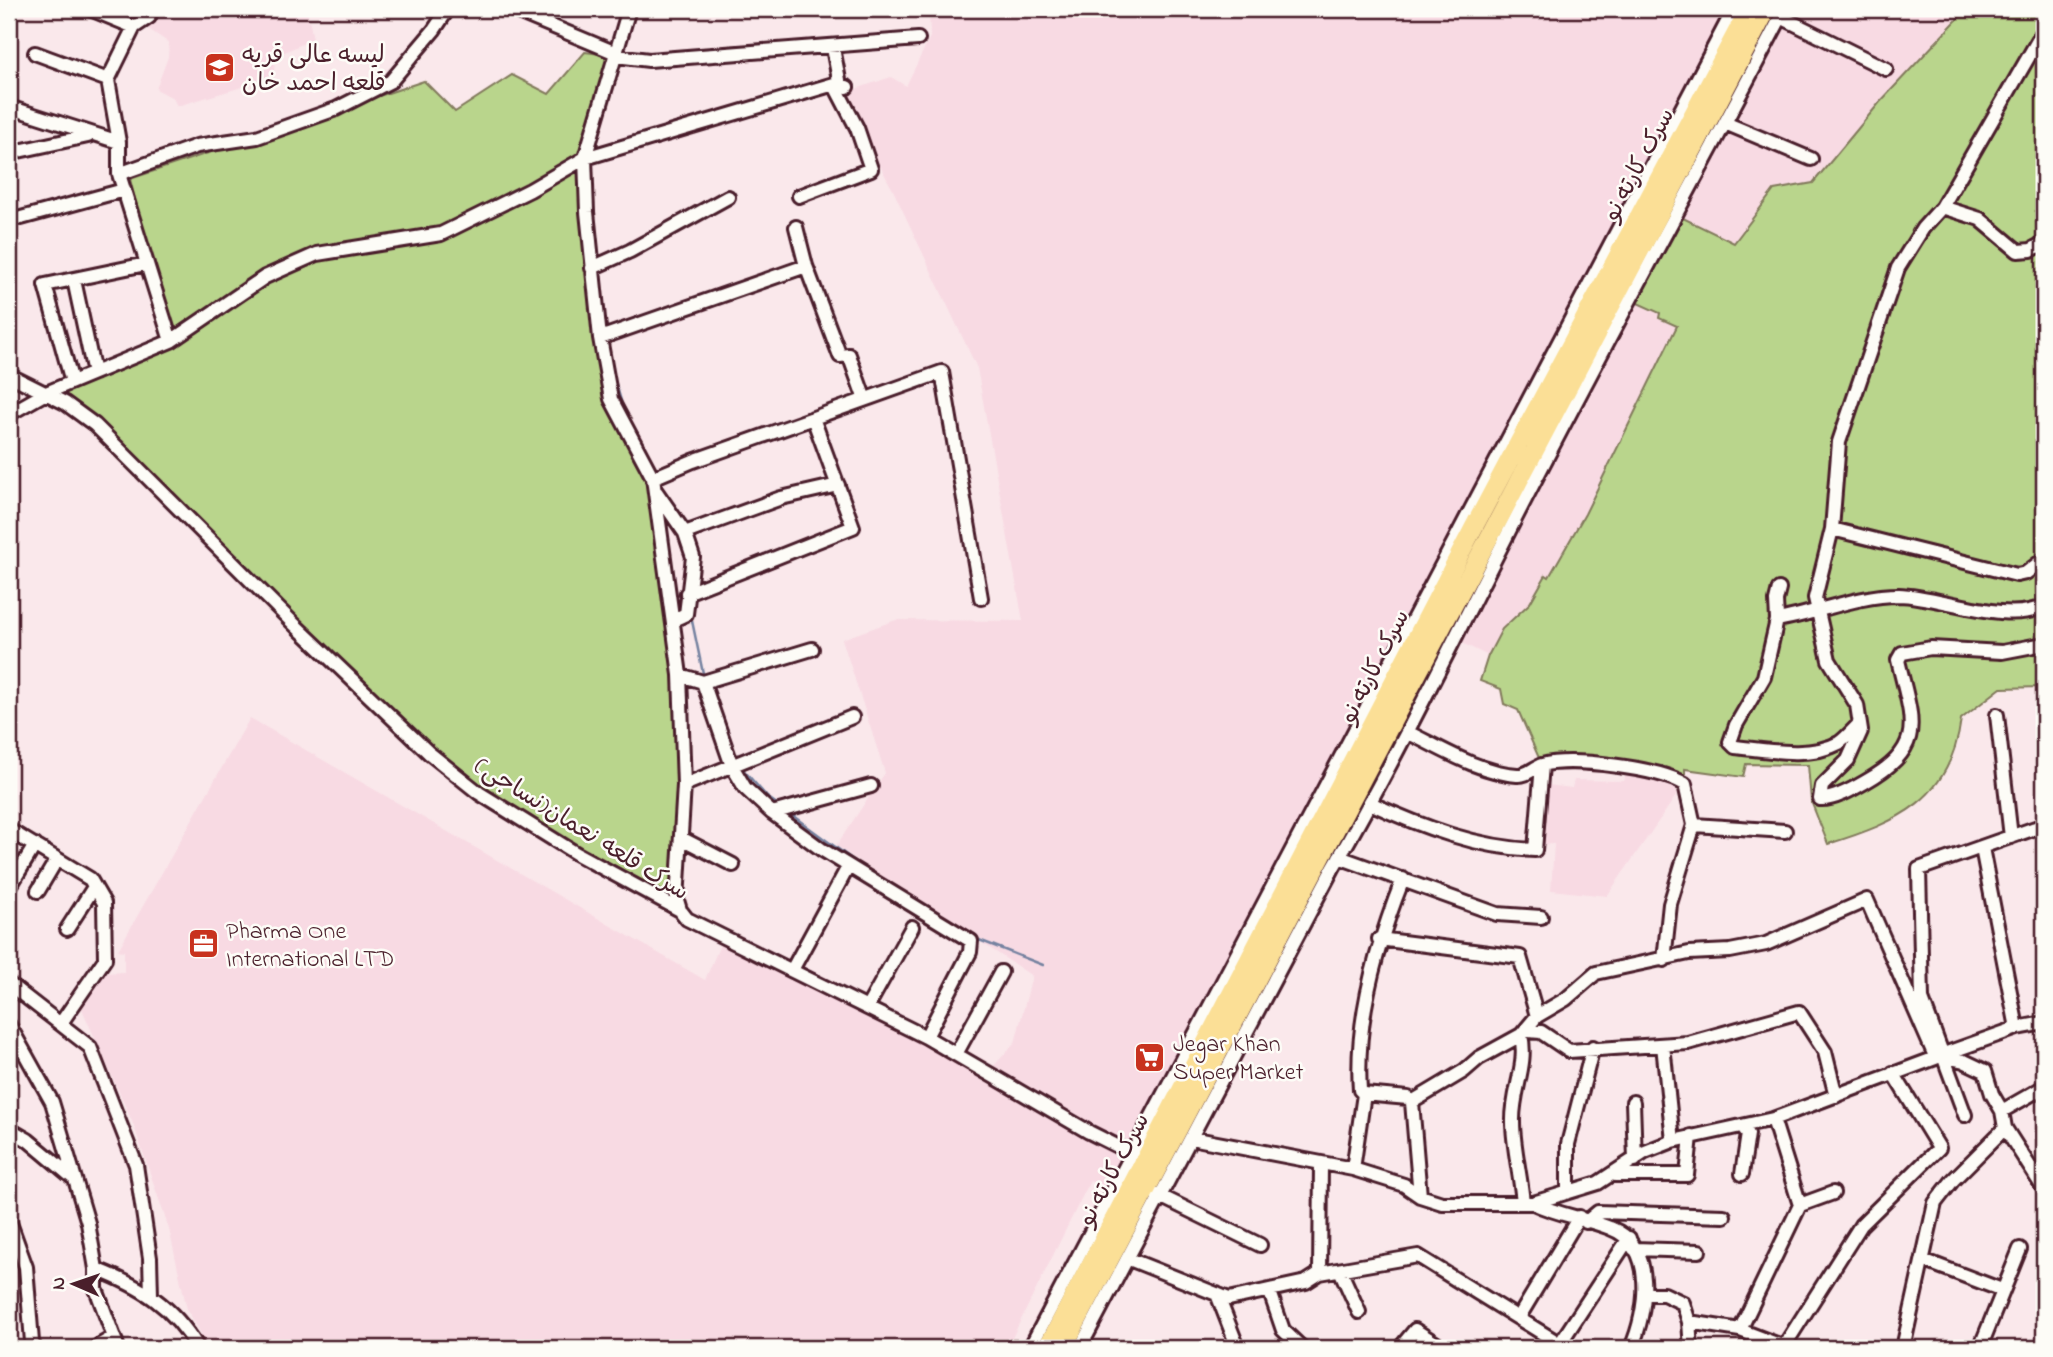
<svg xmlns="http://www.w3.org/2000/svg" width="2053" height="1357" font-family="'Indie Flower','Playpen Sans Arabic',sans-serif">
	<rect width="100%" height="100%" fill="#fae8eb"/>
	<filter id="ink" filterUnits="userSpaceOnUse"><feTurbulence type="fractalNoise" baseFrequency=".0143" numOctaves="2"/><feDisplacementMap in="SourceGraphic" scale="14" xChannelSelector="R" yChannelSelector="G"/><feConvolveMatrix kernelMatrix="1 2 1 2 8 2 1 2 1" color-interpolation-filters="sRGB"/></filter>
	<g filter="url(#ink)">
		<!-- built -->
		<path fill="#f8dae3" d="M142 9H307L313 39 276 56 273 78 177 106 173 98 156 89 168 57 169 43 137 21Z
			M929 9H1734L1113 1192 1090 1181 1007 1348H209L187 1309 169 1229 134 1126 82 1009 104 973 124 972V951L118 950 250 718 705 980 723 938 987 1073 1015 1043 1032 976 836 846 885 773 842 639 896 620 1023 621 977 368 893 190 841 94 891 77 906 86 930 37Z
			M1785 9H1967L1880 102 1813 183 1774 191 1734 243 1675 214Z
			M1631 300 1661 313 1659 317 1677 326 1586 514 1549 577 1546 576 1530 603 1502 629 1488 656 1456 640Z
			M1626 774 1672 785 1678 793 1607 896 1551 890 1554 844 1538 845 1547 785 1572 788 1574 780 1624 781Z"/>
		<!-- green -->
		<path fill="#b9d58c" stroke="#827a5c" stroke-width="2" d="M1967 9H2044V687L2001 688 1961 719C1951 800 1898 822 1828 844L1811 801 1808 765 1746 764 1743 777 1685 769V784L1602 763 1542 765 1518 710 1504 704 1501 689 1480 681 1488 656 1502 629 1530 603 1546 575 1549 577 1585 514 1677 326 1659 318 1660 313 1631 300 1675 214 1734 243 1774 190 1813 183 1880 102Z
			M585 52 616 56 585 158 611 399 653 478 680 675V910L479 793 95 425 46 393 170 341 130 179 424 81 455 112 512 75 549 94Z"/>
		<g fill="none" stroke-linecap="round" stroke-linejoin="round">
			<!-- stream -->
			<path stroke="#7582a0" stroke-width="2.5" d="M616 384 625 414
				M691 616 704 678
				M741 767 767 797 781 807
				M789 813 871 873
				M974 938 1043 965"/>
			<defs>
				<path id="minor" d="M90 9 134 27
					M152 9 149 17 134 27 108 80 119 142V174L171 341
					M519 9 518 12 616 53
					M629 9 585 158 587 212 600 338 611 399 653 478 680 675 684 785 677 900 680 910
					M1781 17 1886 69
					M2044 30 1942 207 1923 228 1898 268 1839 442 1832 529 1815 598 1829 660 1857 705 1861 731 1848 760 1822 786 1820 799C1834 800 1853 789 1865 782 1928 746 1912 721 1898 660L1902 653 1931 648 2002 652 2044 644
					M833 48 840 85
					M35 53 108 80
					M616 56 649 60 918 39
					M9 107 119 142
					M1725 123 1811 159
					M9 153 88 136
					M119 174 197 146 257 137 336 109 391 81 434 30 448 9
					M799 196 871 169 857 128 834 84
					M1942 207 1980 219 2018 251 2031 250 2044 243
					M21 218 124 190
					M796 227 806 266 840 356 849 355 864 397
					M592 268 630 251 728 197
					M74 280 94 373
					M600 338 806 266
					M9 375 65 403 95 425 296 626 429 753 479 793 577 854 680 910 687 919 926 1037 1089 1132 1141 1158
					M72 382 45 285 146 264
					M9 414 46 393 171 341 265 277 317 254 441 234 530 190 585 158 834 84 847 87
					M653 478 693 461 942 372 981 598
					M655 490 685 533 693 557 686 614 673 620
					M1832 529 2017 575 2026 573 2044 559
					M685 533 781 498 838 485
					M1779 589 1776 601 1777 620 1764 677 1736 725 1730 742 1735 747C1766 750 1810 759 1839 743 1846 738 1853 730 1859 724
					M687 593 853 527 813 418
					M1777 620C1818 613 1858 595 1899 595 1940 596 2007 625 2044 606
					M680 675 703 682 812 649
					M703 682 732 766 745 788 772 813 821 849 971 941 970 952 926 1037
					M1997 715 2011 837
					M1407 732C1442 749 1478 772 1517 775 1527 776 1533 768 1542 765 1572 757 1658 768 1685 784L1694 825 1670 904 1664 960
					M684 785 852 717
					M1370 803C1422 827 1478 848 1535 850L1542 765
					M772 813 871 786
					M1694 825 1785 831
					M9 830 90 879 104 903 105 959 61 1023
					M681 838 733 865
					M1982 848 2017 1028
					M1339 857 1497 914 1541 917
					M9 888 35 845
					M38 891 57 859
					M67 929 94 887
					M1379 939 1520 957 1537 1016
					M792 970 848 867
					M9 984 90 1047 136 1165 150 1258 151 1295
					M867 1008 912 927
					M9 1025 52 1102 88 1223 96 1269C142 1287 172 1305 198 1348
					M1528 1031 1541 1032 1569 1051 1688 1043 1799 1012 1825 1052 1836 1096
					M1521 1035C1528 1065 1512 1091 1513 1122 1513 1146 1521 1177 1523 1203
					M1663 1045 1673 1141
					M956 1054 1001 972
					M1944 1054 2017 1028 2044 1023
					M1364 1094 1408 1098 1412 1102 1464 1071 1479 1058 1521 1035 1537 1016 1566 999 1596 973 1689 953 1730 951 1766 944 1867 900 1935 1056
					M1412 1102 1420 1196
					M1633 1102 1635 1160
					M2002 1111 2044 1087
					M1965 1115 1922 999 1919 869 2044 825
					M9 1129 28 1140 72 1177
					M1191 1138 1353 1169 1404 1185 1420 1196 1442 1203H1533L1598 1183 1645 1152 1673 1141 1773 1119 1941 1056 1964 1061 1985 1071 1992 1094 2002 1111 2005 1128 2044 1189
					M1353 1169 1364 1094 1360 1090C1355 1020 1377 944 1403 879
					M1742 1174 1748 1134 1742 1126
					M1615 1175H1687L1691 1136
					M1568 1191V1144L1593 1047
					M1154 1193 1260 1245
					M1533 1203C1558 1215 1585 1218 1610 1228 1657 1245 1647 1312 1631 1348
					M1800 1205 1833 1193
					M9 1220 26 1267 32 1342 35 1348
					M1586 1222 1598 1212 1724 1216
					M1634 1249 1699 1251
					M1129 1259 1229 1299 1306 1282 1320 1273 1418 1256 1560 1344
					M1923 1260 2002 1290
					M96 1269V1289L118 1348
					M1340 1270 1359 1312
					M1320 1273 1321 1164
					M1270 1292 1283 1330 1302 1348
					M1217 1294 1238 1348
					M1644 1294H1664L1683 1303 1689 1322 1691 1348
					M1519 1317 1579 1217
					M1689 1322 1740 1330 1787 1348
					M1740 1330 1800 1205 1773 1119
					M95 1348 112 1338
					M1030 1348 1734 9
					M1080 1348 1333 868C1395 761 1449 649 1505 539 1595 360 1693 186 1785 9
					M1400 1348 1415 1330 1443 1348
					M1557 1348 1629 1238
					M1783 1348 1861 1225 1939 1148 1893 1073
					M1903 1348 1935 1203 1953 1180 2005 1128
					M1980 1348 2020 1249"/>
				<path id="highway" d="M1047 1348 1476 523 1749 9
					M1063 1348C1301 904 1530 454 1767 9"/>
			</defs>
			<!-- minor casing -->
			<use href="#minor" stroke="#4a1f2b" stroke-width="18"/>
			<!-- highway casing -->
			<use href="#highway" stroke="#4a1f2b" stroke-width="23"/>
			<!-- minor -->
			<use href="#minor" stroke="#fdfcf7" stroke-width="12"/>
			<!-- highway -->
			<use href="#highway" stroke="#fbdf96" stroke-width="18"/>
		</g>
	</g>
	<!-- icons -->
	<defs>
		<symbol id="school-square" viewBox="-11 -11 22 22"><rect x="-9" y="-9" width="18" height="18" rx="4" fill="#c8321e" stroke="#fdfcf7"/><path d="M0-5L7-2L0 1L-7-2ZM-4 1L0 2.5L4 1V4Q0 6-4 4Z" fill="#fff"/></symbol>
		<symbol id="office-square" viewBox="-11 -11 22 22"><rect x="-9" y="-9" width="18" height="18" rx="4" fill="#c8321e" stroke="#fdfcf7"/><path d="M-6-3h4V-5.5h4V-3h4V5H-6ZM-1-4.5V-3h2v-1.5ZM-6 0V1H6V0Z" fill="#fff"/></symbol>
		<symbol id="supermarket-square" viewBox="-11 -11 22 22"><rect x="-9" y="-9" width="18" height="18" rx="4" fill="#c8321e" stroke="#fdfcf7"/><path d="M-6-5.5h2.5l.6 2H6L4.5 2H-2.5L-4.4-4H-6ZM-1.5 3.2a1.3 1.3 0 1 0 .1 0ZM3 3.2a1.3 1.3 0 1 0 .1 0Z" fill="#fff"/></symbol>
	</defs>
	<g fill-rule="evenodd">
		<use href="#school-square" x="202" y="50" width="35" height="35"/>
		<use href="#office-square" x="186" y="926" width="35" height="35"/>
		<use href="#supermarket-square" x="1132" y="1040" width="35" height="35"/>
	</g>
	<g text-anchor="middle" stroke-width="5" stroke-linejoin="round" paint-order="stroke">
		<!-- poi labels -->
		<g font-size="24" fill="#4a1f2b" stroke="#fdfcf7" text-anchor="start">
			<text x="242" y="62">لیسه عالی قریه<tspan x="242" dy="28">قلعه احمد خان</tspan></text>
			<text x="226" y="938">Pharma One<tspan x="226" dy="28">International LTD</tspan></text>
			<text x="1173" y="1051">Jegar Khan<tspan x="1173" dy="28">Super Market</tspan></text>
		</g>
		<!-- street labels -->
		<g font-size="24" fill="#4a1f2b" stroke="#fdfcf7">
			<text transform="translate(1638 164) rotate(-62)" y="8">سرک کارته نو</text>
			<text transform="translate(1374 666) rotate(-63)" y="8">سرک کارته نو</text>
			<text transform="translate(582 828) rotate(32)" y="8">سرک قلعه نعمان(نساجی)</text>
			<text transform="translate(1113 1169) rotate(-62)" y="8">سرک کارته نو</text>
		</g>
	</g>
	<!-- margin -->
	<rect width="2053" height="1357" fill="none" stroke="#fdfcf7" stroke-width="35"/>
	<rect x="18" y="18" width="2018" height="1322" fill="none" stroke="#4a1f2b" stroke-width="2.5" filter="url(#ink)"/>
	<!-- north arrow -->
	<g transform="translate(74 1284) rotate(272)" stroke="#fdfcf7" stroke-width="5" paint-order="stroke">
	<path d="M0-5L12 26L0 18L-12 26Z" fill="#4a1f2b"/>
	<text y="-10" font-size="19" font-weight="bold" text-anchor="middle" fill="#4a1f2b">N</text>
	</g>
</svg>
